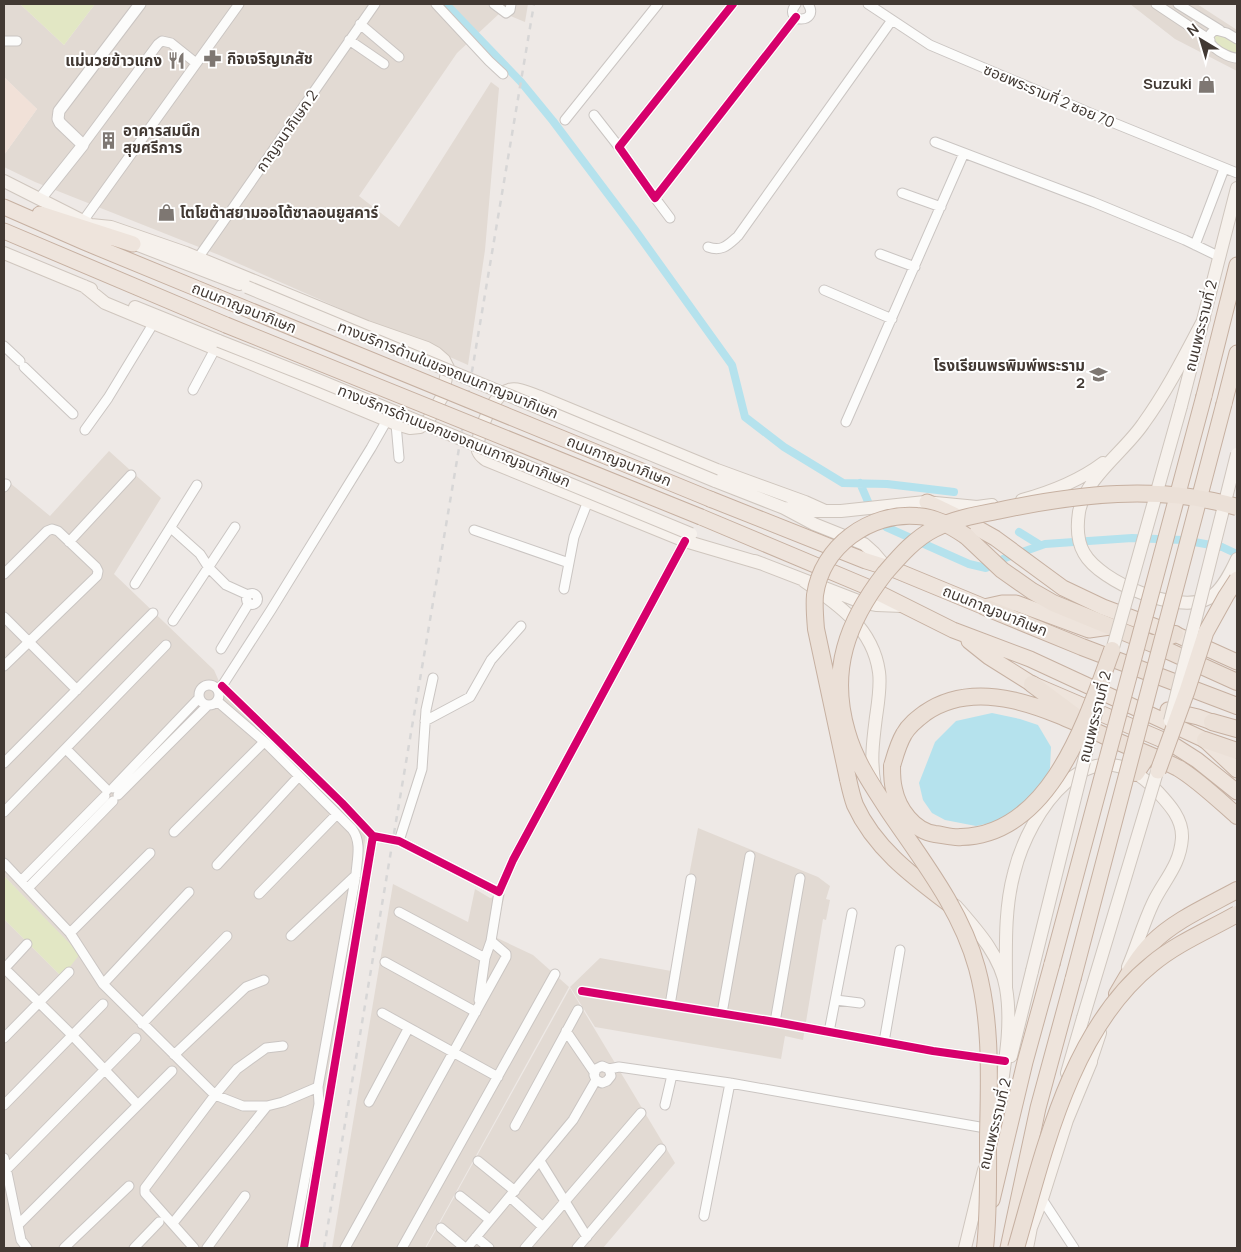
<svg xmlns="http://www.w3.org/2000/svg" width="1241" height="1252" font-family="Manrope,'Noto Sans Thai',sans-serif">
	<rect width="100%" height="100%" fill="#eee9e6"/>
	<!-- residential -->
	<path fill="#e2dad3" d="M4 4H20L64 45 95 4H528L525 22 501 12 457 53 359 196 399 227 491 82 499 88 485 250 468 365 219 255 35 182 4 167V155L37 109 4 77Z
		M1130 4H1197L1237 30V71L1175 39Z
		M109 451 161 498 114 574 214 670 225 695 366 834 300 1248H4V919L60 975 79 954 4 876V478L50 516Z
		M698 828 818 877 830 886 826 899 830 900 826 920 823 919 803 1040 785 1036 781 1059 595 1027 570 987 600 958 671 971Z
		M393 884 468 922 475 889 490 898 505 894 495 937 533 955 569 987 425 1248H332Z
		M570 988 675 1163 603 1248H426Z"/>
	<!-- commercial -->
	<path fill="#f1e1d8" d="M4 77 37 109 4 155Z"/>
	<!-- green -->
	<path fill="#e2e7c4" d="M20 4H95L64 45Z
		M1216 33 1233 40 1237 44V55C1226 53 1216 47 1212 36Z
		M4 876 80 954 69 968 60 975 4 919Z"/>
	<!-- water -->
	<path fill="#b5e2ed" d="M992 713 1020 719 1038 725 1051 747 1050 768 1039 790 1004 820 976 826 945 820 932 813 923 800 919 783 935 742 956 721Z"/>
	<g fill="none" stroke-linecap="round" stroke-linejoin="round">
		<!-- canal -->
		<path stroke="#b5e2ed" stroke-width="8" d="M446 4 521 82 553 121 635 230 732 365 745 417 784 447 843 483 887 484 954 492
			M860 483 872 511
			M880 522 886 527 969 564 986 568 1005 558 1045 544 1132 538 1183 540 1222 547 1237 554
			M1019 532 1040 545"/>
		<defs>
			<path id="minor" d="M436 4 489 61 503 74
				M494 4 506 13 510 10 511 4
				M733 4 619 147 655 198 796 17
				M796 4C781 24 821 24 808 4
				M868 4 930 45 1109 121 1237 173
				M1156 4 1210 40
				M1178 4 1220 30
				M360 24 399 57
				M1237 39 1227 33 1216 30C1195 40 1226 58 1237 58
				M349 40 384 64
				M4 41H17
				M594 115 619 147
				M565 120 658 4
				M935 142 1093 202 1185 240 1218 256
				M83 145 158 44 162 41 171 43 196 63
				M902 193 941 207
				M655 198 670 218
				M83 221 239 4
				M1195 245 1224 169
				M708 247C722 252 728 245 738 236L892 20
				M880 254 915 267
				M198 258 375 4
				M824 290 892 319
				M4 346 20 361
				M24 367 73 414
				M193 390 215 349
				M846 422 964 153
				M396 424 399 458
				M85 430 108 398 153 324
				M4 487 6 484
				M171 528 200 554 209 568 226 585 248 595
				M474 530 569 563
				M69 542 131 475
				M4 574 47 531 52 529 58 531 96 567 98 571 97 576 4 666
				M135 584 197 485
				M564 589 574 537 588 501
				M246.5 599a5.5 5.5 0 1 1 11 0a5.5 5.5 0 1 1-11 0Z
				M4 617 77 690
				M173 621 235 527
				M221 649 249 603
				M199 695a10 10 0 1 1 20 0a10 10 0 1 1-20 0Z
				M222 686 342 803 373 836 304 1248
				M219 688 222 686 271 610 371 448 387 420
				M217 701 267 744 352 829C362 842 357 859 356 874L318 1087 319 1104 292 1248
				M425 721 470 697 491 660 521 626
				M66 749 107 790
				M4 763 153 613
				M113 788 199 698
				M118 795 208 705
				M4 812 166 645
				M174 832 264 742
				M373 836 399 841 499 892 513 860 685 541
				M399 841 422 769 426 710 433 678
				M4 863 70 933 103 984 215 1095 243 1106H267L283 1102 318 1087
				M217 865 299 776
				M21 881 105 796
				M28 888 113 801
				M259 894 337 814
				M399 912 485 958
				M70 933 150 853
				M291 936 356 875
				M385 962 476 1012
				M4 968 70 1033 138 1105
				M4 969 27 944
				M103 984 189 892
				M582 991 775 1022 933 1051 1005 1061
				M479 1000 485 958 491 941 499 892
				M836 1000 860 1003
				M670 1005 691 879
				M382 1013 498 1077
				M722 1013 750 856
				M775 1022 800 878
				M142 1024 227 936
				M566 1031 594 1072
				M829 1032 852 913
				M4 1038 69 972
				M884 1042 900 950
				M174 1055 246 987 264 980
				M609 1069 619 1067 730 1083 991 1129
				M369 1102 408 1029
				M4 1105 103 1004
				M665 1105 672 1075
				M515 1126 578 1010
				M4 1158 21 1240 27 1248
				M478 1161 515 1191
				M540 1161 587 1237
				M4 1172 136 1038
				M460 1196 490 1220
				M510 1197 543 1227
				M1042 1199 1074 1248
				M704 1216 730 1083
				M173 1223 267 1106
				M18 1225 172 1071
				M441 1228 465 1248
				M476 1237 489 1248
				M64 1248 129 1186
				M134 1248 159 1222
				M194 1248 145 1193V1188L215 1095 237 1069 266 1048 283 1046
				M207 1248 245 1196
				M345 1248 506 957V954L491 941
				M402 1248 555 974
				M467 1248 573 1120 596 1080 594 1075 596 1069 602 1066 609 1069 611 1076 607 1081 602 1083 596 1080
				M525 1248 641 1113
				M577 1248 661 1149"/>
			<path id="tertiary" d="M40 199 83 145 60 123 58 119 59 111 140 4"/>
			<path id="secondary" d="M4 181 89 224
				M125 240 239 284
				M4 253 91 289
				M84 286 105 303 396 424 410 428 420 427 429 419 442 397 448 368 444 360 436 353 427 348 367 327 186 253 111 227 91 225
				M135 307 219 341
				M1204 319C1185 355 1167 391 1143 424 1124 452 1085 478 1079 512 1077 525 1077 541 1084 553 1100 582 1178 615 1209 598 1222 591 1231 572 1237 559
				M1181 406 1237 188
				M715 481 784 508 814 524 864 544 874 553 886 567
				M1022 500C1051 492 1079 481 1103 463
				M784 508 808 511H841L925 502 977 507 992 505
				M755 561 861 602 877 605 902 606
				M763 564 685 541 486 460C482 457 480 456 478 451 475 436 493 394 509 390 518 387 531 394 540 397L717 470 805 502 825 511
				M804 581C838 604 873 628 879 672 881 686 878 703 876 717 873 741 870 762 875 786
				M956 906C976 929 1001 956 1006 988 1013 1028 1003 1071 998 1110
				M1006 987C1006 949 1004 910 1014 873 1029 812 1090 720 1156 790 1168 803 1183 818 1182 838 1180 866 1164 880 1153 903 1143 924 1137 946 1128 967
				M1011 1056 1032 971
				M1088 1069 1100 1033
				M1067 1073 1083 1018
				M1030 1230 1042 1199 1067 1120 1091 1062
				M965 1248 984 1170
				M1027 1248 1032 1222"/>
			<path id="trunk" d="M4 207 84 242 215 296
				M40 214 133 244
				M4 231 226 325
				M1204 396 1237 265
				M1224 404 1237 353
				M710 499 866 561 895 570 987 608
				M927 502 954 515 995 538 1063 588 1103 607 1175 634 1237 662
				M701 517 865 586 953 630 1030 659 1205 740 1237 770
				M984 607 1002 603H1016L1089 630 1110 627
				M969 641 989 657 1032 684 1172 744 1197 760 1237 792
				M1168 710 1198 717 1212 722
				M992 1200 1025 1062 1052 964
				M1008 1248 1038 1108 1073 979"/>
			<path id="motorway" d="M966 536 1002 570 1032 591 1053 603 1153 644 1237 682
				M987 608 1082 647 1237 706
				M1153 644 1175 634
				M1032 684 1075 716
				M1212 722 1237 729
				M1205 740 1237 751
				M892 766C895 756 898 744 904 734 909 725 917 719 925 713 980 675 1052 711 1105 736 1129 747 1155 756 1178 768 1197 779 1220 801 1237 816
				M1136 773 1148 755
				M848 779C850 788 852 797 855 805 875 849 914 877 951 905
				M1117 994C1127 977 1137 958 1152 943 1175 920 1208 906 1237 890"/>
		</defs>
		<!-- minor casing -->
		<use href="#minor" stroke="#cac5c2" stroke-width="11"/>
		<!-- tertiary casing -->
		<use href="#tertiary" stroke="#cac5c2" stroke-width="13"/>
		<!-- secondary casing -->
		<use href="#secondary" stroke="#cfc6be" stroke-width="14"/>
		<!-- trunk casing -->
		<use href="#trunk" stroke="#c6b0a1" stroke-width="17"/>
		<!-- motorway casing -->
		<use href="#motorway" stroke="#c6b0a1" stroke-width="18"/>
		<!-- minor -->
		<use href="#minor" stroke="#fcfcfb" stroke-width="9"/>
		<!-- tertiary -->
		<use href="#tertiary" stroke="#fcfcfb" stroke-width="11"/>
		<!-- secondary -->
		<use href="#secondary" stroke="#f6f1ec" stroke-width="12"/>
		<!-- trunk -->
		<use href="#trunk" stroke="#eee4dc" stroke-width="15"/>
		<!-- motorway -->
		<use href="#motorway" stroke="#ebe0d7" stroke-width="16"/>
		<!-- rail -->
		<path stroke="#d7d6d6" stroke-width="2.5" stroke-dasharray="6 6" stroke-linecap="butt" d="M324 1248 534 4"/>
		<defs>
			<path id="secondary-bridge" d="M247 287 715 481
				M219 341 318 380 691 534
				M1110 658 1181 406
				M1170 721 1237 454
				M1032 971 1099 701
				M1083 1018 1160 762"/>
			<path id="trunk-bridge" d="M215 296 710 499
				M226 325 701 517
				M1158 771 1187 691 1206 632 1226 596 1237 579
				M1052 964 1204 396
				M1073 979 1224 404"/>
			<path id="motorway-bridge" d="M892 766C892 773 892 782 894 789 898 809 914 831 935 834 944 835 953 838 961 837 1051 835 1087 718 1112 650
				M848 779 816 629C815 617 814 606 815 595 822 546 870 512 917 516 936 517 951 526 966 536
				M985 1248C989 1212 988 1175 988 1138 989 1081 992 1023 977 968 961 909 921 859 888 810 872 785 855 761 847 732 829 671 847 622 885 573 899 557 914 539 934 529 953 519 976 515 997 511 1076 494 1159 484 1237 507
				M1016 1248C1044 1152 1070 1030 1152 964 1177 943 1209 930 1237 914"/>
		</defs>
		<!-- secondary-bridge casing -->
		<use href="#secondary-bridge" stroke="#cfc6be" stroke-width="14" stroke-linecap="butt"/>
		<!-- trunk-bridge casing -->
		<use href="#trunk-bridge" stroke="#c6b0a1" stroke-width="17" stroke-linecap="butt"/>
		<!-- motorway-bridge casing -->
		<use href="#motorway-bridge" stroke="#c6b0a1" stroke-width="18" stroke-linecap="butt"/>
		<!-- secondary-bridge -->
		<use href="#secondary-bridge" stroke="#f6f1ec" stroke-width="12"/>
		<!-- trunk-bridge -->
		<use href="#trunk-bridge" stroke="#eee4dc" stroke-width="15"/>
		<!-- motorway-bridge -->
		<use href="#motorway-bridge" stroke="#ebe0d7" stroke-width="16"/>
		<defs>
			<path id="cycleway" d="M733 4 619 147 655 198 796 17
				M222 686 342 803 373 836 304 1248
				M373 836 399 841 499 892 513 860 685 541
				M582 991 775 1022 933 1051 1005 1061"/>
		</defs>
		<!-- cycleway casing -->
		<use href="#cycleway" stroke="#fff" stroke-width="11"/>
		<!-- cycleway -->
		<use href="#cycleway" stroke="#d6006c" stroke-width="8"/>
	</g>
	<!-- icons -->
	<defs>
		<symbol id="pharmacy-bare" viewBox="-9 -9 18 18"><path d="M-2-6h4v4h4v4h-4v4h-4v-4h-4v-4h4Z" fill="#7e7772" stroke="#fff" stroke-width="2.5" paint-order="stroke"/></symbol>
		<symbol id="restaurant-bare" viewBox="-9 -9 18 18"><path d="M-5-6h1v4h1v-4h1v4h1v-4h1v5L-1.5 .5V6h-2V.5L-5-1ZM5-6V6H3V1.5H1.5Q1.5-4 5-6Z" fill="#7e7772" stroke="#fff" stroke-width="2.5" paint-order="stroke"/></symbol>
		<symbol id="shop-bare" viewBox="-9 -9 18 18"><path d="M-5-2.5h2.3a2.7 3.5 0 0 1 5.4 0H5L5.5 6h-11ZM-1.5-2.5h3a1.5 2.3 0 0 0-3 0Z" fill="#7e7772" stroke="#fff" stroke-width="2.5" paint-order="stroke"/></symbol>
		<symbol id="building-bare" viewBox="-9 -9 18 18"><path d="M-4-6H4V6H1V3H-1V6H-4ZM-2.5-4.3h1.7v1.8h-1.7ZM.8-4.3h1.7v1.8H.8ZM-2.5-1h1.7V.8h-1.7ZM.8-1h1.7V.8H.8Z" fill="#7e7772" stroke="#fff" stroke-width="2.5" paint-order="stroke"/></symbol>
		<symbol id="school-bare" viewBox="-9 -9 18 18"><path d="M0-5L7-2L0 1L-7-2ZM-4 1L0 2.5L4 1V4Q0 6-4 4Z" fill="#7e7772" stroke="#fff" stroke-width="2.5" paint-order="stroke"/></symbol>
	</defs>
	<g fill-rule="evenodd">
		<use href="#pharmacy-bare" x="200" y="46" width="25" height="25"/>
		<use href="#restaurant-bare" x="164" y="48" width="25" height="25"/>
		<use href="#shop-bare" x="1194" y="72" width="25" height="25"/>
		<use href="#building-bare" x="96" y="128" width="25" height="25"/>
		<use href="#shop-bare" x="154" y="200" width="25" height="25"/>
		<use href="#school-bare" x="1086" y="362" width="25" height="25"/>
	</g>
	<g text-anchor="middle" stroke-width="4" stroke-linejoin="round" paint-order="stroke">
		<!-- poi labels -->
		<g font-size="15" font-weight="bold" fill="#423933" stroke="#fff" text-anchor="start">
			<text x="227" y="64">กิจเจริญเภสัช</text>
			<text x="162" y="66" text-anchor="end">แม่นวยข้าวแกง</text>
			<text x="1192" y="89" text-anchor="end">Suzuki</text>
			<text x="123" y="136">อาคารสมนึก<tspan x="123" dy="17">สุขศรีการ</tspan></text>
			<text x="180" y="218">โตโยต้าสยามออโต้ซาลอนยูสคาร์</text>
			<text x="1085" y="371" text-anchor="end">โรงเรียนพรพิมพ์พระราม<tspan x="1085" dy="17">2</tspan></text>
		</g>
		<!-- street labels -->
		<g font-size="15" fill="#423933" stroke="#fff">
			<text transform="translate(1049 96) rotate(23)" y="5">ซอยพระรามที่ 2 ซอย 70</text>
			<text transform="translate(287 131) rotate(-55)" y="5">กาญจนาภิเษก 2</text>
			<text transform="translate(244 308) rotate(22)" y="5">ถนนกาญจนาภิเษก</text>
			<text transform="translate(1201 326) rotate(-76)" y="5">ถนนพระรามที่ 2</text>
			<text transform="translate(448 370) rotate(22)" y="5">ทางบริการด้านในของถนนกาญจนาภิเษก</text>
			<text transform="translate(454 436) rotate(22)" y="5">ทางบริการด้านนอกของถนนกาญจนาภิเษก</text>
			<text transform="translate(619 461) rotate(22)" y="5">ถนนกาญจนาภิเษก</text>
			<text transform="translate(995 611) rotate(22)" y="5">ถนนกาญจนาภิเษก</text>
			<text transform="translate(1095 717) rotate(-76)" y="5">ถนนพระรามที่ 2</text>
			<text transform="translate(995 1124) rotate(-76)" y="5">ถนนพระรามที่ 2</text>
		</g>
	</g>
	<!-- border -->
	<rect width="1241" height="1252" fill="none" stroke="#423933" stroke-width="10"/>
	<!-- north arrow -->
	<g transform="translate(1201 40) rotate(322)" stroke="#ffffff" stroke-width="4" paint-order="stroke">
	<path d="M0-4L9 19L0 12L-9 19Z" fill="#423933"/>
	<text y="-8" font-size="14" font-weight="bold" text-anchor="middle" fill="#423933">N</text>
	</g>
</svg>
